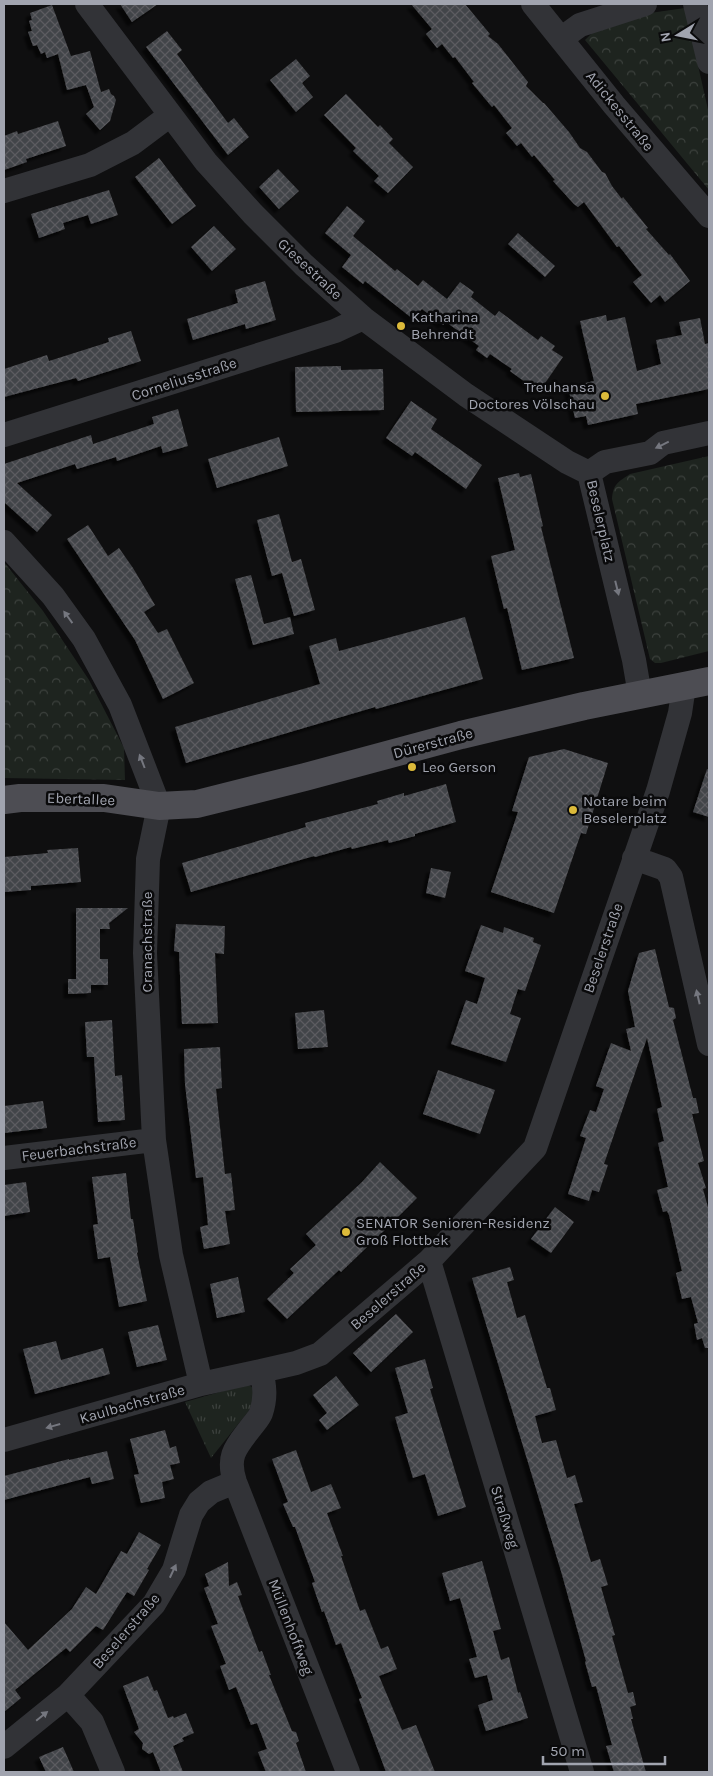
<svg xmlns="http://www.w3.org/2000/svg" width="713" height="1776" font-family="Karla,sans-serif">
	<defs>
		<pattern id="grass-tufts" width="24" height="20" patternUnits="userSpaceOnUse" patternTransform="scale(1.25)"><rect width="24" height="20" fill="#1e241f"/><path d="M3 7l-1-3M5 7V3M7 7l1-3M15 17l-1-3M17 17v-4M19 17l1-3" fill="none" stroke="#3c413d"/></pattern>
		<pattern id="park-crowns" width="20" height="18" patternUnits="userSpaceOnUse" patternTransform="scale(1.25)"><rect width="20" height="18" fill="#1e241f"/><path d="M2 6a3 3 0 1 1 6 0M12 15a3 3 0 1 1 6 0" fill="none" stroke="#3c413d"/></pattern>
		<pattern id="building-cross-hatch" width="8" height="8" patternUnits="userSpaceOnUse" patternTransform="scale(1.25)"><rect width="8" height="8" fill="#434448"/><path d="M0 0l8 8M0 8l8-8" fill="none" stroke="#5b5c60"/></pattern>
		<filter id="shadow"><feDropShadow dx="-4.5" dy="4.5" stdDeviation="1" flood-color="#0009"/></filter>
	</defs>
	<rect width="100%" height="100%" fill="#0f0f10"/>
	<!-- grass -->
	<path fill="url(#grass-tufts)" d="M244 1385H249L253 1388 255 1403 211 1458 185 1402Z"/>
	<!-- park -->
	<path fill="url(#park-crowns)" d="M685 8 709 114V190L585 40 598 27 650 13Z
		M709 456V651L661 663H655L650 659 612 499C613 484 618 482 630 474Z
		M4 562 43 611 89 680 124 748 125 780 4 778Z"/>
	<!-- building -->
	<path fill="url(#building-cross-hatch)" filter="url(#shadow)" d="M120 4H158L132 22Z
		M411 4H465L490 34 488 36 498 44 528 82 526 86 543 103H544L569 132 580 148 587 152 602 172 605 173 612 186 622 199 623 197 648 228 646 229 669 255 670 254 690 281 665 302 660 295 651 303 633 282 642 275 619 246 617 247 584 202 578 207 574 204 553 181 555 180 534 155 532 157 521 143 517 146 506 133 512 128 494 105 492 107 472 83 474 82 455 57 453 58 442 44 437 48 426 34 432 29Z
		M52 5 71 56 90 51 101 92 109 89 111 94 114 96 116 100 110 121 100 130 86 114 94 107 86 85 67 90 58 54 47 58 45 52 41 54 37 45 33 46 28 32 32 31 29 21 32 20 30 13Z
		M167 31 182 50 177 54 228 123 234 118 249 137 228 155 146 47Z
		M296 59 310 76 302 83 313 97 296 112 270 80Z
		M346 94 378 127 380 125 393 139 389 143 413 167 388 193 374 181 379 176 353 151 356 148 324 115Z
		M58 121 66 146 26 159 27 162 4 170V136L17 131 18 134Z
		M159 158 196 206 172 224 135 177Z
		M278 169 299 191 279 209 259 187Z
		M109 190 118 215 91 224 88 215 63 223 65 229 39 238 31 214Z
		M347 206 365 221 353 236 395 271 397 269 418 286 423 280 447 299 460 282 474 292 471 297 495 316 499 311 538 340 541 336 555 346 552 350 563 357 541 389 534 384 532 387 510 371 512 369 490 354 487 358 476 350 479 346 446 322 443 325 422 309 413 319 365 281 363 284 342 267 351 255 325 233Z
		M214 226 236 249 212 271 191 247Z
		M518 233 555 266 545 277 508 244Z
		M265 281 276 320 246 329 245 324 193 340 187 319 238 303 235 290Z
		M606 315 607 321 625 317 637 371 661 364 656 340 682 335 679 322 700 318 705 344 709 343V389L636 404 638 414 588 425 586 416 575 418 568 387 594 381 580 321Z
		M131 331 141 361 78 381 76 378 4 397V369L47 355 49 361 109 342 108 338Z
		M341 366V370L383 369 384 410 296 412 295 367Z
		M411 401 437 419 431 429 482 465 466 489 415 452 412 456 386 438Z
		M178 409 188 446 163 453 161 446 117 461 116 457 77 469 75 464 17 483 52 515 37 532 4 502V464L91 435 93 444 154 424 152 417Z
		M279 437 288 466 217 488 208 459Z
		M519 473 520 477 531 474 543 526 541 527 574 658 522 670 507 608 504 609 491 556 515 550 498 478Z
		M279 514 292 562 301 559 315 610 294 616 282 573 272 576 257 520Z
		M88 525 108 556 119 548 133 568 155 605 144 612 158 633 167 629 194 683 163 699 135 640 67 539Z
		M251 575 264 624 290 617 294 634 253 645 235 579Z
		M465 617 483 679 376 709 375 707 186 763 175 727 320 684 309 646 336 638 339 651Z
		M564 749 608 763 586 834 581 833 554 913 491 892 518 812 512 811 529 757Z
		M707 769 709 770V817L693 812Z
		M446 784 456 822 415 834V836L389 843 388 840 352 849 351 847 315 857 314 856 191 892 182 863 306 827 305 823 378 804 377 801 404 793V796Z
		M78 848 81 882 31 886V890L4 892V857L48 853 47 850Z
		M431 868 451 872 445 898 426 893Z
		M76 908H128L109 923 110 929H100V959H108V985H91V993L68 994V979H76Z
		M176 924 225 926 224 954 215 953 218 1023 182 1024 179 952 174 951Z
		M481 925 503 933 504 927 534 938 533 942 541 945 525 991 518 989 510 1014 521 1018 506 1062 451 1044 466 1000 477 1004 485 978 465 971Z
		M655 949 669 1007 674 1008 676 1018 673 1020 693 1098H696L699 1113 692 1114 704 1161 698 1163 706 1188 703 1189 709 1211V1348H705L702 1338 697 1340 694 1324 698 1323 691 1297 682 1299 676 1273 682 1271 669 1215 667 1211 663 1212 657 1190 668 1187 658 1143 664 1141 657 1109 662 1107 647 1038 604 1164 608 1165 599 1192 592 1190 589 1201 568 1194 586 1138 580 1136 590 1110 596 1112 604 1089 596 1086 611 1043 631 1051 626 1029 635 1027 628 991 639 953Z
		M324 1010 328 1047 298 1049 295 1013Z
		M112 1020 115 1076 122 1075 125 1120 98 1122 94 1057H87L85 1022Z
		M220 1047 222 1088 216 1089 225 1174 231 1173 235 1210 225 1211 230 1244 204 1249 200 1227 208 1225 205 1195 203 1177 196 1178 185 1084 184 1049Z
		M438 1070 495 1090 480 1134 423 1114Z
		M43 1101 47 1128 4 1133V1106Z
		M380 1162 417 1198 387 1228 341 1272 339 1270 287 1319 267 1299 294 1273 290 1269 316 1245 306 1234 362 1182Z
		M126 1173 131 1219H133L138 1252 137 1253 147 1301 119 1307 110 1257 98 1259 93 1225 98 1224 92 1177Z
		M26 1182 30 1212 4 1216V1185Z
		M555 1207 574 1222 551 1253 531 1239Z
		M510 1267 514 1280 507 1282 517 1318 525 1315 547 1388H550L556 1410 535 1416 542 1443 556 1440 567 1478 575 1475 583 1502 574 1504 591 1562 600 1559 608 1585 601 1587 615 1635 612 1636 628 1693 633 1692 636 1705 630 1707 633 1719H631L646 1772H614L606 1746 612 1745 596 1686 592 1687 585 1662 586 1661 561 1571 472 1278Z
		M238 1277 245 1312 217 1318 210 1284Z
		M396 1314 413 1332 371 1372 353 1353Z
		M158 1325 167 1360 137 1367 128 1332Z
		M56 1341 61 1360 103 1348 110 1374 35 1394 23 1349Z
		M425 1359 433 1388 430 1389 466 1507 438 1516 425 1474 413 1478 395 1417 408 1413 395 1368Z
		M336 1376 359 1405 327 1430 319 1420 327 1413 313 1395Z
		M165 1430 170 1448 176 1446 180 1463 170 1465 174 1479 162 1482 165 1498 141 1503 134 1475 139 1474 130 1439Z
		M296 1450 311 1492 331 1484 341 1508 327 1513 343 1556H341L360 1611 365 1609 381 1649 388 1646 397 1669 379 1676 402 1730 416 1725 435 1772H386L359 1699 362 1698 341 1643 336 1645 324 1611 322 1612 312 1583 315 1582 295 1527H293L283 1504 288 1502 272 1459Z
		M107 1451 114 1479 92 1484 90 1477 4 1500V1476L69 1459V1460Z
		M139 1532 161 1545 147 1569 149 1570 134 1596 127 1592 103 1630 96 1626 70 1652 66 1648 15 1690 21 1698 4 1712V1622L28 1650 72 1609 86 1587 96 1594 121 1551 127 1554Z
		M482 1561 501 1629 493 1631 501 1660 509 1657 518 1693 520 1692 528 1718 486 1731 478 1705 493 1700 487 1675 475 1678 469 1659 477 1657 460 1598 450 1601 442 1573Z
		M228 1562 229 1586 237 1582 242 1595 238 1596 259 1652 262 1651 271 1675H269L292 1731 296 1732 299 1741 296 1743 306 1772H266L258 1752 267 1749 257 1723 251 1725 236 1687 229 1690 220 1666 226 1664 211 1626 218 1624 204 1588 209 1586 205 1574Z
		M148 1676 154 1691 157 1690 168 1718 173 1716 174 1718 186 1713 194 1733 182 1738 184 1741 173 1746 183 1772H161L153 1752 149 1754 142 1749 143 1743 134 1732 139 1729 123 1686Z
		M63 1747 74 1772H46L39 1757Z"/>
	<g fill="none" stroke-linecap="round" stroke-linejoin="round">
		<!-- minor -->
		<path stroke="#323337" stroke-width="24" d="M87 4 206 162 253 214 304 265 363 318 466 395 567 462 589 473
			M533 4 614 105 709 216
			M695 4 709 62
			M562 38 580 25 645 4
			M4 191 90 165 133 143 169 116
			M4 435 335 331 363 318
			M589 473 634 660 640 695
			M589 473 605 462 650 453 663 443 709 433
			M4 542 53 596 84 639 120 705 159 806 148 859 145 953 154 1140 171 1255 201 1384
			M634 858 665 869 671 877 709 1044
			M4 1158 154 1140
			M429 1261 582 1772
			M4 1440 201 1384 261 1371
			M68 1695 92 1722 113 1772
			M4 1747 68 1695 154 1604 174 1570 191 1515 199 1502 211 1492 235 1482
			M348 1772 235 1482C226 1455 237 1446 252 1426 255 1422 259 1418 261 1413 266 1398 265 1386 261 1371L296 1363 320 1354 429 1261 535 1148 658 791 680 713 684 686"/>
		<!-- major -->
		<path stroke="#4d4d53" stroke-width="28" d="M4 800 20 798H104L159 806 197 804 305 777 461 735 584 706 709 681"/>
	</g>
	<!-- one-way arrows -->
	<defs><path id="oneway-solid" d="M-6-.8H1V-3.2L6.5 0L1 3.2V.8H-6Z" transform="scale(1.25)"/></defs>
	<g fill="#75777f">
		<use href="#oneway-solid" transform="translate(662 445) rotate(154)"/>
		<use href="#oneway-solid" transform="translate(617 588) rotate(76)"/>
		<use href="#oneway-solid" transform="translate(68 617) rotate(-126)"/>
		<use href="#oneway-solid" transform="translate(142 761) rotate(-111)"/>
		<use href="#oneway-solid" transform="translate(698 997) rotate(-103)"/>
		<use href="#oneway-solid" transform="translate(53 1426) rotate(164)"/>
		<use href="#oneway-solid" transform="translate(173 1571) rotate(-65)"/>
		<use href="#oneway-solid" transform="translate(42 1716) rotate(-39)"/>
	</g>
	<!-- markers -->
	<g fill="#dcba3a" stroke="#0a0a0b" stroke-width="2">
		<circle cx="401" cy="326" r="5"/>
		<circle cx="605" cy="396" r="5"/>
		<circle cx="412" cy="767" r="5"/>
		<circle cx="573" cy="810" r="5"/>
		<circle cx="346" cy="1232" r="5"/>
	</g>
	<g text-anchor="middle" stroke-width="5" stroke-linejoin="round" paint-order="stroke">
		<!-- street labels -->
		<g font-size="15" fill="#a1a4af" stroke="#0a0a0b">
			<text transform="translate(620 111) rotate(51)" y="5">Adickesstraße</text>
			<text transform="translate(310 269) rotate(43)" y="5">Giesestraße</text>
			<text transform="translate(184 379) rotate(-18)" y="5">Corneliusstraße</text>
			<text transform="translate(601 521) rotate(77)" y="5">Beselerplatz</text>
			<text transform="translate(433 743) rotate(-15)" y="5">Dürerstraße</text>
			<text transform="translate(81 799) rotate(2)" y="5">Ebertallee</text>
			<text transform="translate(147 942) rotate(-90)" y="5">Cranachstraße</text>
			<text transform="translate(603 948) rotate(-71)" y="5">Beselerstraße</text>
			<text transform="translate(79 1149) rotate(-7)" y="5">Feuerbachstraße</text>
			<text transform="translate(388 1296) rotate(-41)" y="5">Beselerstraße</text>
			<text transform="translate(132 1404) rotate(-16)" y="5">Kaulbachstraße</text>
			<text transform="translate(505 1517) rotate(73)" y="5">Straßweg</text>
			<text transform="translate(291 1627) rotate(69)" y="5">Müllenhoffweg</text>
			<text transform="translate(126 1631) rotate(-49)" y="5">Beselerstraße</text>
		</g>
		<!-- poi labels -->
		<g font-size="15" fill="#a1a4af" stroke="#0a0a0b" text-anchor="start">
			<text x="411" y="322">Katharina<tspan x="411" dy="17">Behrendt</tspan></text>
			<text x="595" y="392" text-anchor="end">Treuhansa<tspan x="595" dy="17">Doctores Völschau</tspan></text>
			<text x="422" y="772">Leo Gerson</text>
			<text x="583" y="806">Notare beim<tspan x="583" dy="17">Beselerplatz</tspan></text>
			<text x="356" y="1228">SENATOR Senioren-Residenz<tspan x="356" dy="17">Groß Flottbek</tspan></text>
		</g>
	</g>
	<!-- border -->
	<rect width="713" height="1776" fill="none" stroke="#a1a4af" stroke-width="10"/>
	<!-- north arrow -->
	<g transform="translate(678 35) rotate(260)" stroke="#0a0a0b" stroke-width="4" paint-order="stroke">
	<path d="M0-4L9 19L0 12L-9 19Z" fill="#a1a4af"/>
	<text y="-8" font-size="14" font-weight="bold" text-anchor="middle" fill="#a1a4af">N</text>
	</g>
	<!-- scale -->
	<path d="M543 1756v8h122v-8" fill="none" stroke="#a1a4af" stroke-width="2.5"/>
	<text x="550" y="1756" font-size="15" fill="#a1a4af" stroke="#0a0a0b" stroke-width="4" paint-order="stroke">50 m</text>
</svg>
